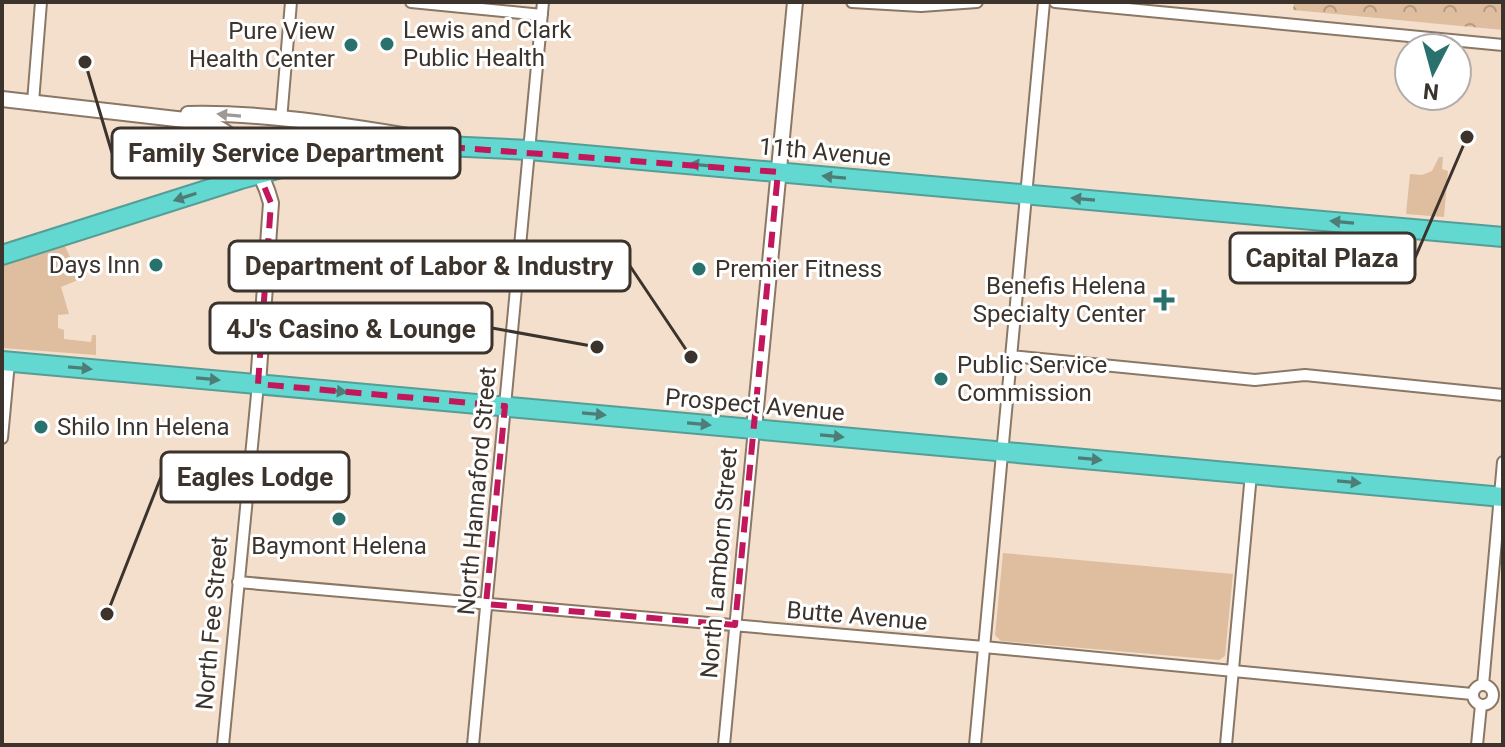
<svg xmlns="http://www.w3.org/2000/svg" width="1505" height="747" font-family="Roboto,sans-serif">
	<defs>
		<pattern id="park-crowns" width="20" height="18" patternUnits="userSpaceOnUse" patternTransform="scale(2)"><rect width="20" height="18" fill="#dfbe9f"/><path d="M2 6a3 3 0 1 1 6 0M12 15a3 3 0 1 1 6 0" fill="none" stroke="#b69b82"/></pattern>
	</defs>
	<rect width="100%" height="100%" fill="#f4dfcc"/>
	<!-- green -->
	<path fill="#dfbe9f" d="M1439 157H1443L1442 169 1448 171 1444 217 1406 214 1410 174 1422 175 1432 171Z
		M64 244 77 272 81 273 83 278 61 287 69 314 58 315V328L64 330V339L91 342 92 335H96V355L2 348V262Z
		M1003 553 1233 574 1225 656 1219 660 1001 641 995 635Z"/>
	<!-- park -->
	<path fill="url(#park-crowns)" d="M1294 2H1503V30L1293 10Z"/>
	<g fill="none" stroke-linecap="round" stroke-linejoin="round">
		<defs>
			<path id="street" d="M411 2 542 15
				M852 2 921 6 977 2
				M1055 2 1503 45
				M33 102 41 2
				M281 120 291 2
				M1011 356 1255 380 1305 375 1503 395
				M2 438 9 362
				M238 582 984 647 1472 694
				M1473 695a10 10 0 1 1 20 0a10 10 0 1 1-20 0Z
				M1483 685 1503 462
				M223 745 258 384
				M473 745 543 2
				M724 745 754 429
				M975 745 1044 2
				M1226 745 1251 474
				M1477 745 1481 705"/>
			<path id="secondary" d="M2 99 194 121C202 124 212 125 220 129 246 143 264 176 271 203L258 384
				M188 114C269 112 353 127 433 140
				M754 429 795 2"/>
			<path id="highway" d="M2 255 241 179 333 154 423 145 529 150 1503 237
				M2 361 1503 497"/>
		</defs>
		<!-- street casing -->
		<use href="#street" stroke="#8a7766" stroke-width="14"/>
		<!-- secondary casing -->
		<use href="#secondary" stroke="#8a7766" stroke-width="18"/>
		<!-- highway casing -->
		<use href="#highway" stroke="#559e97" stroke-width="22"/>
		<!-- street -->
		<use href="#street" stroke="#fff" stroke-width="10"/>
		<!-- secondary -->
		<use href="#secondary" stroke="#fff" stroke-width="14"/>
		<!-- highway -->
		<use href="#highway" stroke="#63d8d0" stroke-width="18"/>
	</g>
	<!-- one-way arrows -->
	<defs><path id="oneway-solid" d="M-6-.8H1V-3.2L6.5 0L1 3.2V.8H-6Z" transform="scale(2)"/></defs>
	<use fill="#9d9996" href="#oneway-solid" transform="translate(229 115) rotate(-175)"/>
	<g fill="#4d7d76">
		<use href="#oneway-solid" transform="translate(701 165) rotate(-175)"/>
		<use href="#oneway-solid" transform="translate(834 177) rotate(-175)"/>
		<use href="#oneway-solid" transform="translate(185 197) rotate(162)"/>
		<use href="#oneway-solid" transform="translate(1083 199) rotate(-175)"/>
		<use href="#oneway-solid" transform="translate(1342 222) rotate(-175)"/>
		<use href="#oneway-solid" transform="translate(80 368) rotate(5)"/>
		<use href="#oneway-solid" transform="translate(208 379) rotate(5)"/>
		<use href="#oneway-solid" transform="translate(335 391) rotate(5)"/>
		<use href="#oneway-solid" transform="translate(594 414) rotate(5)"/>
		<use href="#oneway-solid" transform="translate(699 424) rotate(5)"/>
		<use href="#oneway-solid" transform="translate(832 436) rotate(5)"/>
		<use href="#oneway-solid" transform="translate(1090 459) rotate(5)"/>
		<use href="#oneway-solid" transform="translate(1349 482) rotate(5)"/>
	</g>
	<!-- marked area -->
	<path fill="none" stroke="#c2185b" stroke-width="6" stroke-dasharray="16 10" stroke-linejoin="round" d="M423 145 778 172 735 625 486 604 505 406 258 384 271 203 259 174 347 152Z"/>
	<!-- markers -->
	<g fill="#28716d" stroke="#fff" stroke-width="3">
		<circle cx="387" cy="44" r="8"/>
		<circle cx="351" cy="45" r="8"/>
		<circle cx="156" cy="265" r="8"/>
		<circle cx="699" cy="269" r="8"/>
		<path d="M1160 288h8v8h8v8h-8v8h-8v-8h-8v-8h8z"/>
		<circle cx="941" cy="379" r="8"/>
		<circle cx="41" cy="427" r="8"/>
		<circle cx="339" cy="519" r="8"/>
	</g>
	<g text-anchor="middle" stroke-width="6" stroke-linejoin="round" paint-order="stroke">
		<!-- poi labels -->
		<g font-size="24" fill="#3b332c" stroke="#fff" text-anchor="start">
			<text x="403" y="38">Lewis and Clark<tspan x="403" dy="28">Public Health</tspan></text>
			<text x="335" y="39" text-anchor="end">Pure View<tspan x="335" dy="28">Health Center</tspan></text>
			<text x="140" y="273" text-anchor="end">Days Inn</text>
			<text x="715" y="277">Premier Fitness</text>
			<text x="1146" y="294" text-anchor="end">Benefis Helena<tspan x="1146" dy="28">Specialty Center</tspan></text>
			<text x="957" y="373">Public Service<tspan x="957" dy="28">Commission</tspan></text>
			<text x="57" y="435">Shilo Inn Helena</text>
			<text x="339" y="554" text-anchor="middle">Baymont Helena</text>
		</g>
		<!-- street labels -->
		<g font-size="24" fill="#3b332c" stroke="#fff">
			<text transform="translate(825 152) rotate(5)" y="8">11th Avenue</text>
			<text transform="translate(755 405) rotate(5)" y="8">Prospect Avenue</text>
			<text transform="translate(477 491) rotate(-85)" y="8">North Hannaford Street</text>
			<text transform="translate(719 563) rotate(-85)" y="8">North Lamborn Street</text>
			<text transform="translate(857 616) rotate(5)" y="8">Butte Avenue</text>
			<text transform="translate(212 623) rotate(-85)" y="8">North Fee Street</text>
		</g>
	</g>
	<!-- callouts -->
	<path fill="none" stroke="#3b332c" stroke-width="3" d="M85 62L112 153M1467 137L1415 258M691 357L630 266M597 347L492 328M107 614L161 477"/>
	<g fill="#3b332c" stroke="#fff" stroke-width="3">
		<circle cx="85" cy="62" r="8"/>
		<circle cx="1467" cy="137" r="8"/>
		<circle cx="691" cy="357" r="8"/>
		<circle cx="597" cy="347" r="8"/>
		<circle cx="107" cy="614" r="8"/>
	</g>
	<g fill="#fff" stroke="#3b332c" stroke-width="3">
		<rect x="112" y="128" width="348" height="50" rx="8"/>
		<rect x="1230" y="233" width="185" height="50" rx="8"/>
		<rect x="229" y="241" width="401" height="50" rx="8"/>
		<rect x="210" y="303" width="282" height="50" rx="8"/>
		<rect x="161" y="452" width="188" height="50" rx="8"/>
	</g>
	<g font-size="26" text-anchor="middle" font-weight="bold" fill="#3b332c">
		<text x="286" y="162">Family Service Department</text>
		<text x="1322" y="267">Capital Plaza</text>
		<text x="429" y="275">Department of Labor &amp; Industry</text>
		<text x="351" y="338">4J's Casino &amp; Lounge</text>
		<text x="255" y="486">Eagles Lodge</text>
	</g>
	<!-- border -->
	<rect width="1505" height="747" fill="none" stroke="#3b332c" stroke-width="8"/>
	<!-- north arrow -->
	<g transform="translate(1433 72) rotate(186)"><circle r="38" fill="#ffffff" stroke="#b1adab" stroke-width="2"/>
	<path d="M0-6L14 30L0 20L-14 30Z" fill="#28716d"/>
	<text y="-12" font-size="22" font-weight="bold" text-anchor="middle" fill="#3b332c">N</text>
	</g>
</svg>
